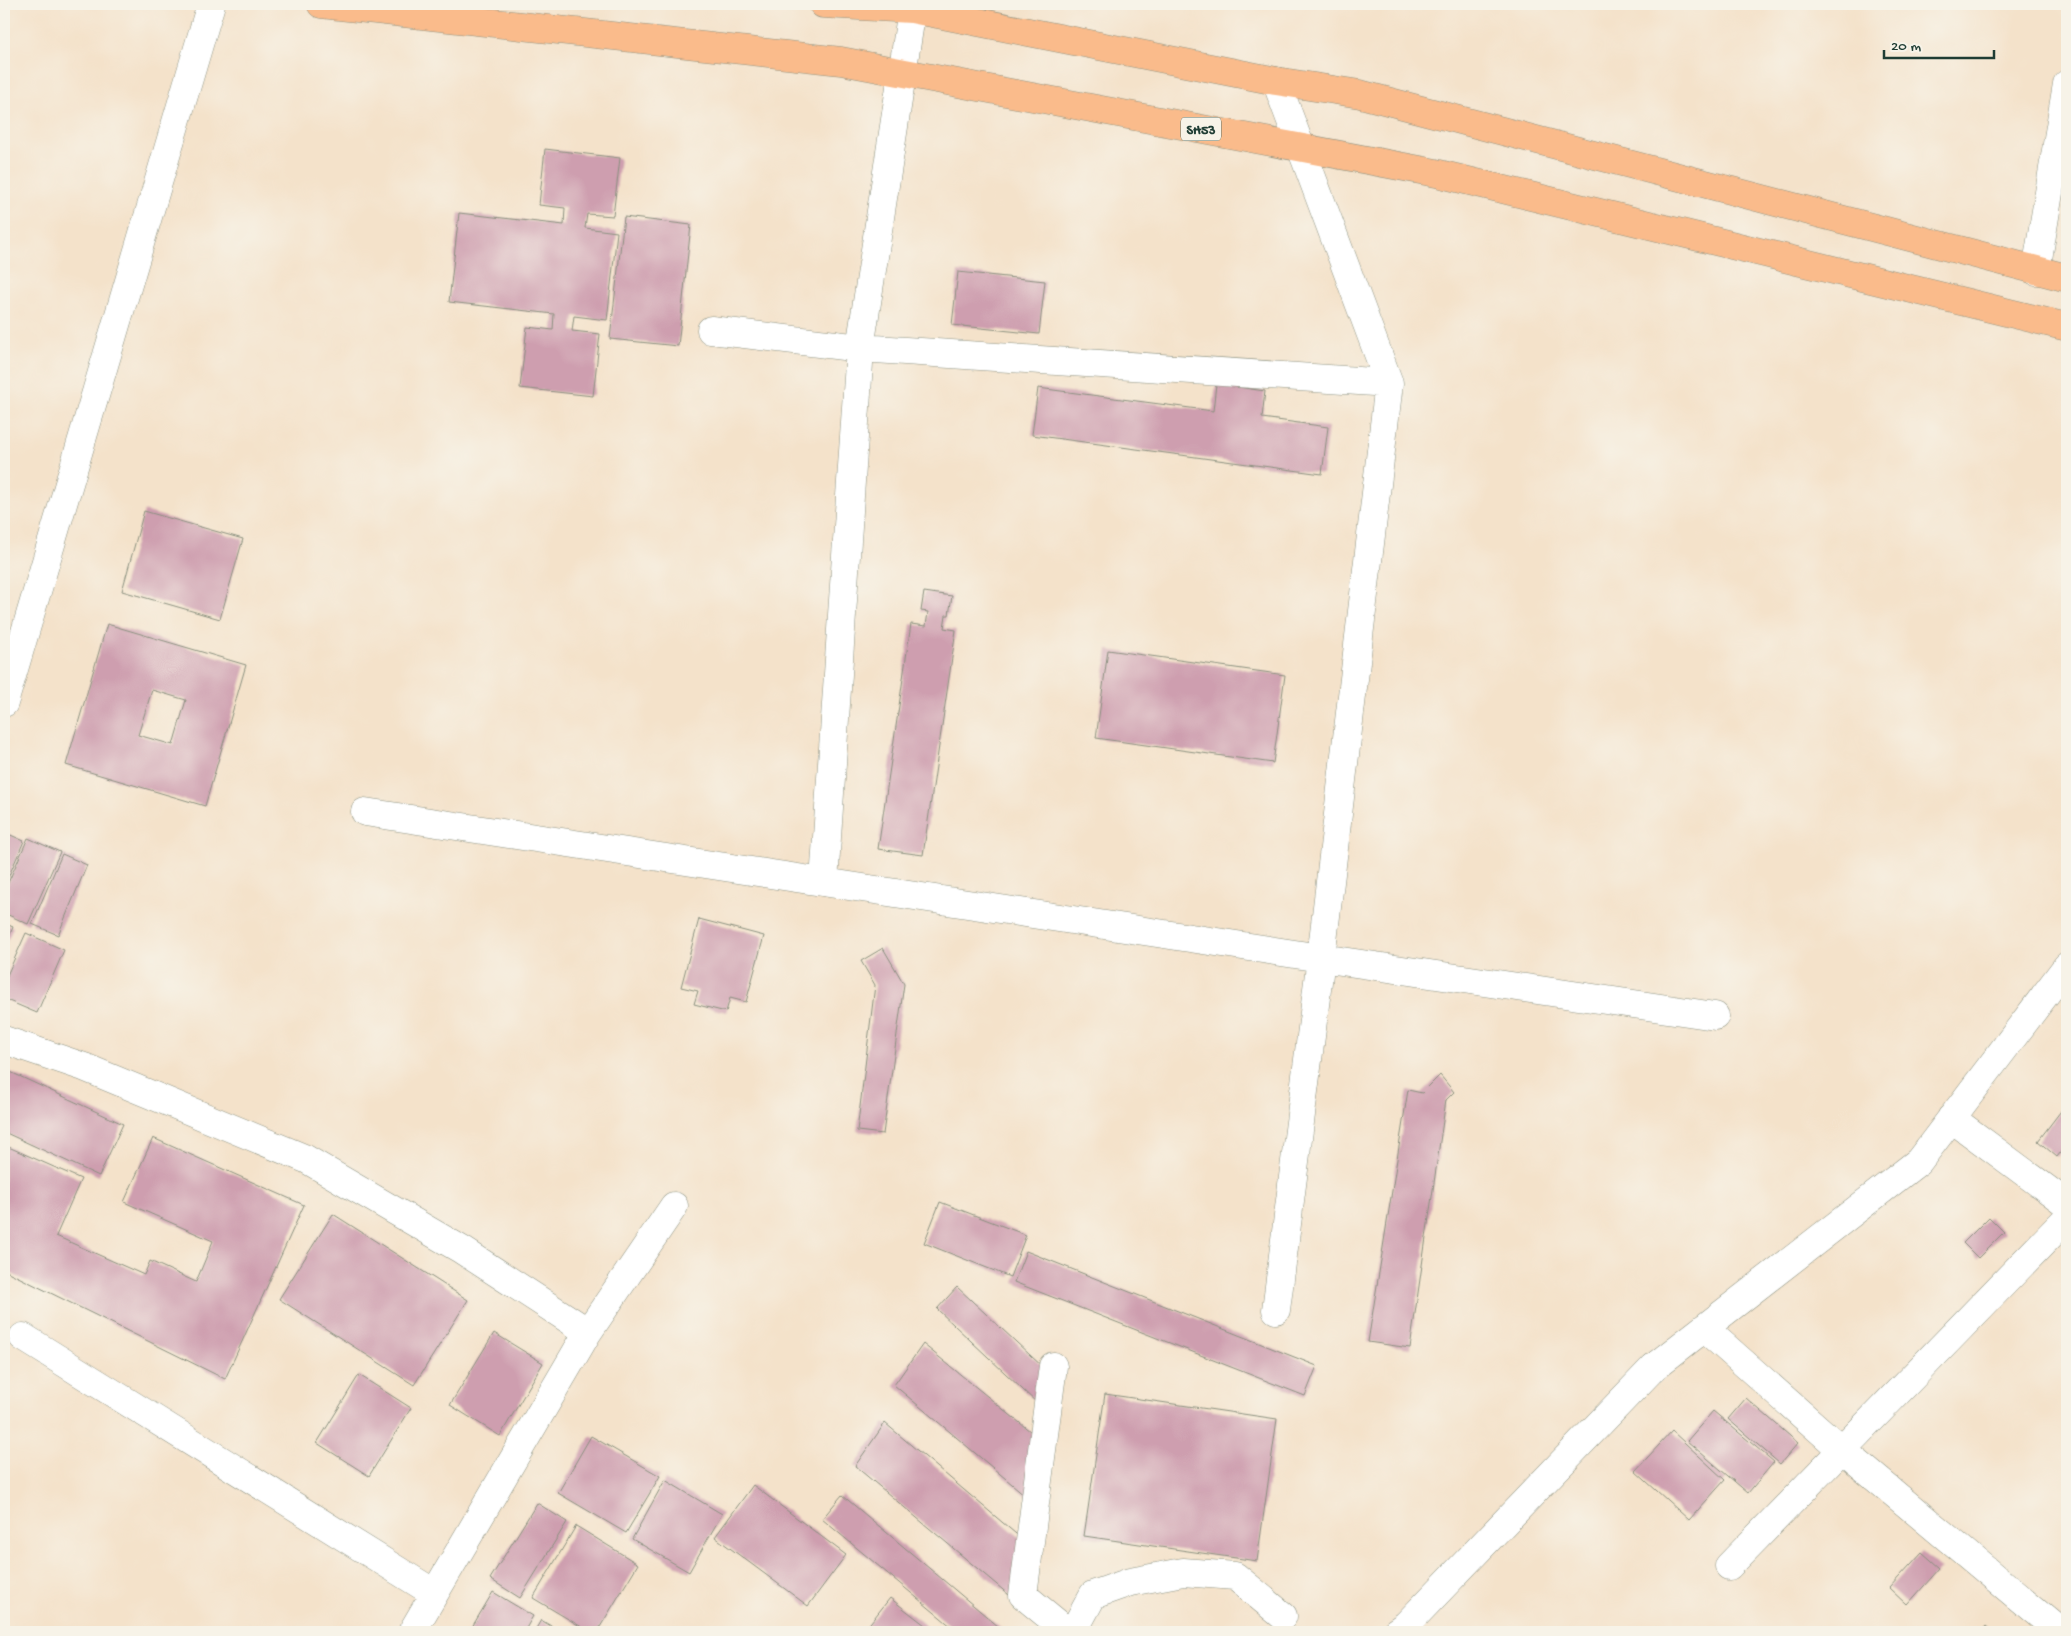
<svg xmlns="http://www.w3.org/2000/svg" width="2071" height="1636" font-family="'Gochi Hand',sans-serif">
	<rect width="100%" height="100%" fill="#f7f3e8"/>
	<filter id="ink" filterUnits="userSpaceOnUse"><feTurbulence type="fractalNoise" baseFrequency=".02" numOctaves="2"/><feDisplacementMap in="SourceGraphic" scale="10" xChannelSelector="R" yChannelSelector="G"/><feConvolveMatrix kernelMatrix="1 2 1 2 8 2 1 2 1" color-interpolation-filters="sRGB"/></filter>
	<filter id="wash" filterUnits="userSpaceOnUse"><feTurbulence type="fractalNoise" baseFrequency=".0096" numOctaves="4" result="noise"/><feDisplacementMap in="SourceGraphic" scale="20" xChannelSelector="R" yChannelSelector="G"/><feGaussianBlur stdDeviation="1.12" result="paint"/><feColorMatrix in="noise" values="0 0 0 0 0 0 0 0 0 0 0 0 0 0 0 0 0 1.4 0 .05"/><feComposite in="paint" operator="in"/></filter>
	<g filter="url(#wash)">
		<rect width="100%" height="100%" fill="#f4e2ca"/>
		<g id="blocks">
			<!-- building -->
			<path fill="#ce9eaf" fill-rule="evenodd" d="M545 149 620 158 613 216 587 214 585 228 617 232 607 320 574 316 572 331 600 334 593 396 520 388 527 327 553 330 554 314 449 302 459 213 564 225 565 208 539 205Z
				M624 217 691 225 678 346 610 339Z
				M958 272 1045 281 1039 334 952 325Z
				M1216 384 1265 391 1262 418 1328 427 1322 474 1032 435 1038 388 1213 411Z
				M144 511 243 539 220 619 122 591Z
				M924 592 952 596 949 615H946L944 628 956 630 923 855 878 849 911 624 926 626 928 612 921 611Z
				M107 624 246 665 205 806 66 765ZM152 690 186 700 173 745 138 735Z
				M1108 650 1285 675 1273 763 1096 738Z
				M4 832 24 841 4 887Z
				M28 838 60 852 28 924 4 913V892Z
				M62 854 87 865 58 935 32 924Z
				M699 919 764 936 746 1002 730 998 726 1012 694 1004 698 991 681 987Z
				M4 923 13 927 4 949Z
				M26 933 64 950 37 1013 4 999V982Z
				M883 948 904 984 883 1134 857 1131 875 985 861 961Z
				M4 1069 123 1124 99 1176 4 1132Z
				M1440 1075 1454 1092 1446 1100 1410 1348 1368 1342 1408 1090 1422 1093Z
				M2067 1103V1144L2057 1157 2038 1141Z
				M153 1138 304 1205 225 1379 4 1270V1145L81 1179 56 1236 144 1275 150 1261 196 1282 213 1241 124 1202Z
				M940 1202 1026 1235 1010 1277 924 1243Z
				M333 1214 468 1300 414 1385 279 1299Z
				M1989 1217 2004 1232 1978 1258 1963 1243Z
				M1026 1251 1317 1366 1305 1396 1014 1282Z
				M957 1287 1045 1369 1039 1405 937 1309Z
				M494 1333 543 1363 500 1436 450 1405Z
				M923 1344 1036 1436 1031 1500 894 1385Z
				M359 1375 411 1408 369 1476 317 1443Z
				M1105 1394 1277 1419 1257 1561 1084 1536Z
				M1746 1398 1798 1443 1780 1464 1728 1419Z
				M1713 1411 1774 1462 1748 1493 1687 1441Z
				M885 1423 1022 1539 1015 1600 855 1466Z
				M1672 1431 1725 1480 1689 1520 1635 1471Z
				M591 1436 660 1476 626 1533 558 1493Z
				M665 1480 722 1514 689 1572 632 1539Z
				M753 1485 846 1555 808 1606 715 1537Z
				M842 1495 1005 1632H958L822 1519Z
				M537 1503 567 1522 520 1598 490 1579Z
				M576 1526 638 1564 597 1632H590L533 1598Z
				M1922 1552 1940 1568 1907 1605 1889 1588Z
				M493 1592 533 1616 524 1632H469Z
				M890 1598 934 1632H863Z
				M541 1620 561 1632H534Z
				M1986 1626 1993 1632H1980Z"/>
		</g>
	</g>
	<g filter="url(#ink)">
		<use href="#blocks" fill-opacity="0" stroke="#8a907f" stroke-width="1"/>
		<g fill="none" stroke-linecap="round" stroke-linejoin="round">
			<defs>
				<path id="minor" d="M1276 81 1389 383 1321 958 1276 1310
					M2036 271 2067 84
					M711 330 860 348 1389 383
					M4 703 211 4
					M365 812 1321 958 1715 1016
					M824 882 860 348 912 9
					M4 1040 84 1067 306 1159 462 1250 588 1332
					M1951 1118 2067 1204
					M1704 1328 1842 1450 2060 1632
					M23 1337 434 1593
					M1053 1366 1023 1595 1068 1632
					M1729 1566 2067 1218
					M412 1632 588 1332 674 1206
					M1073 1632 1093 1595 1130 1582 1183 1572 1235 1576 1283 1616
					M1396 1632 1406 1625 1654 1367 1919 1161 2067 966"/>
				<path id="major" d="M321 4 841 61 1436 173 2067 327
					M823 4 912 9 1276 81 1360 94 2067 278"/>
			</defs>
			<!-- minor casing -->
			<use href="#minor" stroke="#8a907f" stroke-width="29"/>
			<!-- major casing -->
			<use href="#major" stroke="#8a907f" stroke-width="29"/>
			<!-- minor -->
			<use href="#minor" stroke="#fff" stroke-width="28"/>
			<!-- major -->
			<use href="#major" stroke="#fabb8b" stroke-width="28"/>
		</g>
	</g>
	<g text-anchor="middle" stroke-width="4.5" stroke-linejoin="round" paint-order="stroke">
		<!-- shield labels -->
		<rect fill="#f7f3e8" stroke="#60746a" stroke-width="1" x="1181" y="117.5" width="40" height="23" rx="4"/>
		<g font-size="14" font-weight="bold" fill="#1f3d34">
			<text x="1201" y="134">SH53</text>
		</g>
	</g>
	<!-- margin -->
	<rect width="2071" height="1636" fill="none" stroke="#f7f3e8" stroke-width="20"/>
	<!-- scale -->
	<path d="M1884 50v8h110v-8" fill="none" stroke="#1f3d34" stroke-width="2.5"/>
	<text x="1891" y="50" font-size="15" fill="#1f3d34" stroke="#f7f3e8" stroke-width="4" paint-order="stroke">20 m</text>
</svg>
